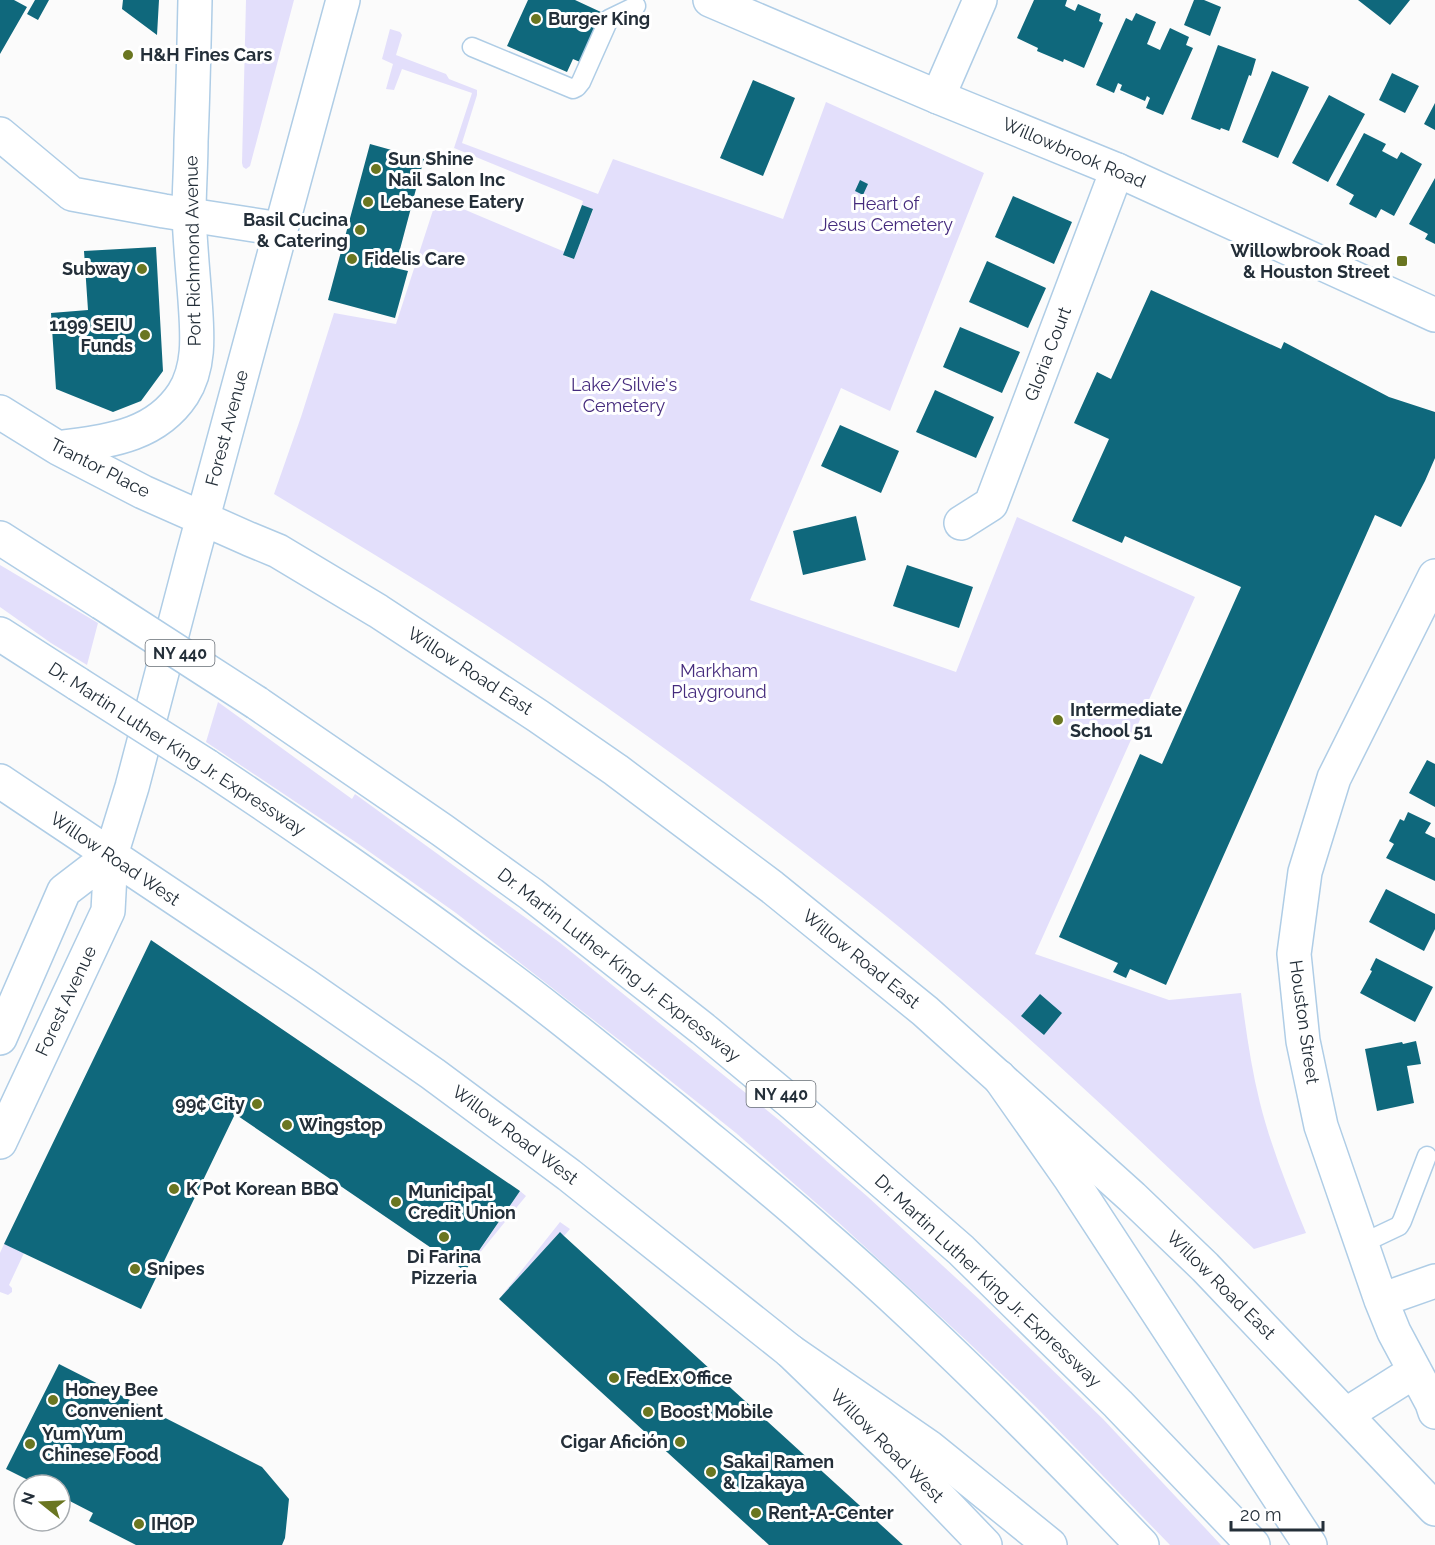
<svg xmlns="http://www.w3.org/2000/svg" width="1435" height="1545" font-family="Raleway,sans-serif">
	<rect width="100%" height="100%" fill="#fbfbfb"/>
	<!-- green -->
	<path fill="#e3dffb" d="M246 0H294L250 166 246 169 243 167 242 163Z
		M390 29 400 32 402 35 396 55 446 74 449 79 477 90V95L462 143 598 194 613 159 783 219 826 102 984 173 890 411 841 388 750 600 956 672 1017 517 1195 597 1035 954 1169 1000 1241 993C1246 1030 1251 1067 1260 1103 1271 1147 1289 1191 1306 1233L1254 1249C1119 1120 983 990 835 876 733 797 629 721 522 649 441 594 357 544 274 494L301 417 334 313 396 324 437 198 565 252 564 256 574 259 593 210 582 205 583 201 454 148 472 93 402 69 394 90 386 89 393 64 382 59Z
		M0 565 98 623 87 665 51 643 0 607Z
		M218 702 352 799 355 794 559 942 779 1120 868 1197 980 1300 1103 1419 1221 1545H1170L1036 1407 967 1341 838 1222 736 1133 623 1043 456 913 357 843 206 742Z
		M520 1191 526 1196 469 1266Z
		M560 1222 570 1229 564 1236 559 1233 499 1299Z
		M4 1244 24 1253 9 1285 12 1288V1292L8 1295 0 1292V1253Z"/>
	<!-- building -->
	<path fill="#0f687c" d="M0 0H14L27 7 0 54Z
		M35 0H49L38 20 27 14Z
		M123 0H159L157 35 122 9Z
		M528 0H575L603 13 580 62 573 59 567 72 507 46Z
		M1034 0H1067L1065 6 1075 11 1078 4 1101 14 1099 21 1103 23 1084 68 1064 59 1063 62 1037 51 1038 48 1017 38Z
		M1194 0H1204L1221 7 1210 36 1184 25Z
		M1358 0H1410L1390 25Z
		M1136 13 1156 22 1147 44 1160 50 1170 28 1189 37 1186 45 1193 48 1163 115 1146 108 1150 98 1147 96 1145 101 1120 90 1122 85 1118 83 1114 93 1096 85 1126 18 1132 21Z
		M1218 45 1256 59 1251 76 1249 75 1229 131 1221 128 1220 130 1191 119Z
		M1272 71 1309 87 1278 158 1242 142Z
		M1392 73 1419 86 1405 113 1379 100Z
		M753 80 795 98 763 176 720 158Z
		M1329 95 1365 114 1328 182 1292 163Z
		M1435 103V130L1424 124Z
		M1364 133 1386 144 1382 151 1397 159 1401 152 1422 164 1394 216 1381 209 1376 218 1349 204 1354 195 1336 185Z
		M370 144 424 159 395 268 408 271 395 318 328 300Z
		M1435 178V244L1425 239 1428 234 1409 224Z
		M860 180 868 184 863 195 855 191Z
		M1013 196 1072 222 1054 264 995 237Z
		M582 205 593 209 574 259 563 255Z
		M156 247 163 371 141 401 113 412 56 389 51 313 88 310 84 251Z
		M987 261 1046 288 1028 328 969 302Z
		M1151 290 1281 349 1284 342 1389 397 1435 412V458L1425 481 1401 527 1375 515 1166 985 1130 969 1126 978 1113 972 1118 963 1059 937 1140 754 1162 764 1241 587 1125 536 1122 543 1072 521 1109 439 1074 423 1097 372 1111 379Z
		M960 327 1020 352 1002 393 943 367Z
		M935 390 994 417 976 458 916 432Z
		M840 425 899 451 881 493 821 466Z
		M856 516 866 560 803 575 793 531Z
		M907 565 973 587 959 628 893 606Z
		M1427 760 1435 764V807L1409 793Z
		M1408 812 1431 823 1425 833 1435 838V881L1386 858 1394 844 1389 841 1400 819 1404 821Z
		M1386 889 1435 914V929L1424 951 1369 922Z
		M151 940 520 1191 465 1271 235 1114 141 1309 4 1244Z
		M1376 958 1433 987 1415 1022 1360 993 1371 973 1372 971 1370 970Z
		M1040 994 1062 1013 1044 1035 1021 1016Z
		M1416 1041 1421 1064 1407 1066 1414 1103 1377 1111 1365 1049 1402 1042 1403 1044Z
		M560 1232 564 1236 903 1545H769L499 1299Z
		M59 1364 262 1467 289 1499 285 1538 282 1545H136L89 1521 93 1513 60 1496V1485H38L6 1469Z"/>
	<g fill="none" stroke-linecap="round" stroke-linejoin="round">
		<defs>
			<path id="lane" d="M472 47 573 89 577 87 581 82 609 19 636 6
				M1361 1244 1399 1226 1402 1221 1427 1156"/>
			<path id="street" d="M938 97 980 0
				M0 134 72 194 164 211 280 229
				M961 523 991 504 1117 170
				M1435 576 1334 778 1305 872 1294 954 1303 1041 1321 1126 1381 1300 1394 1332 1432 1403 1435 1412
				M1381 1300 1435 1281
				M1347 1414 1415 1371"/>
			<path id="secondary" d="M710 0 938 97 1117 170 1435 315
				M0 412 58 448 143 492 249 539 278 551 378 611 538 716 616 770 772 887 925 1011 1132 1197 1205 1267 1435 1509
				M58 448C105 441 154 438 183 394 201 366 197 331 195 300 193 272 190 243 189 214 189 190 191 165 191 141 193 94 194 47 195 0
				M0 781 305 985 433 1074 569 1175 790 1351 909 1466 985 1545
				M0 1038 64 891 111 855
				M0 1142 108 911 111 855 132 787 192 558 343 0"/>
			<path id="highway" d="M0 538 102 603
				M0 634 78 684
				M257 703 442 830 531 894 703 1029 791 1102 961 1250 1118 1404 1253 1545
				M207 766C297 826 386 887 473 952 543 1002 609 1057 676 1111 724 1151 774 1191 821 1233 933 1330 1040 1438 1142 1545
				M999 1077 1070 1178 1310 1545
				M790 1351 929 1447 1050 1545"/>
		</defs>
		<!-- lane casing -->
		<use href="#lane" stroke="#afcde6" stroke-width="21"/>
		<!-- street casing -->
		<use href="#street" stroke="#afcde6" stroke-width="36"/>
		<!-- secondary casing -->
		<use href="#secondary" stroke="#afcde6" stroke-width="36"/>
		<!-- highway casing -->
		<use href="#highway" stroke="#afcde6" stroke-width="36"/>
		<!-- lane -->
		<use href="#lane" stroke="#fff" stroke-width="18"/>
		<!-- street -->
		<use href="#street" stroke="#fff" stroke-width="33"/>
		<!-- secondary -->
		<use href="#secondary" stroke="#fff" stroke-width="33"/>
		<!-- highway -->
		<use href="#highway" stroke="#fff" stroke-width="33"/>
		<defs>
			<path id="highway-bridge" d="M102 603 257 703
				M78 684 207 766"/>
		</defs>
		<!-- highway-bridge casing -->
		<use href="#highway-bridge" stroke="#afcde6" stroke-width="36" stroke-linecap="butt"/>
		<!-- highway-bridge -->
		<use href="#highway-bridge" stroke="#fff" stroke-width="33"/>
	</g>
	<!-- markers -->
	<g fill="#6a7621" stroke="#fff" stroke-width="2">
		<circle cx="536" cy="19" r="6"/>
		<circle cx="128" cy="55" r="6"/>
		<circle cx="376" cy="169" r="6"/>
		<circle cx="368" cy="202" r="6"/>
		<circle cx="360" cy="230" r="6"/>
		<circle cx="352" cy="259" r="6"/>
		<rect x="1396" y="255" width="12" height="12" rx="3"/>
		<circle cx="142" cy="269" r="6"/>
		<circle cx="145" cy="335" r="6"/>
		<circle cx="1058" cy="720" r="6"/>
		<circle cx="257" cy="1104" r="6"/>
		<circle cx="287" cy="1125" r="6"/>
		<circle cx="174" cy="1189" r="6"/>
		<circle cx="396" cy="1202" r="6"/>
		<circle cx="444" cy="1237" r="6"/>
		<circle cx="135" cy="1269" r="6"/>
		<circle cx="614" cy="1378" r="6"/>
		<circle cx="53" cy="1400" r="6"/>
		<circle cx="648" cy="1412" r="6"/>
		<circle cx="680" cy="1442" r="6"/>
		<circle cx="30" cy="1444" r="6"/>
		<circle cx="711" cy="1472" r="6"/>
		<circle cx="756" cy="1513" r="6"/>
		<circle cx="139" cy="1524" r="6"/>
	</g>
	<g text-anchor="middle" stroke-width="6" stroke-linejoin="round" paint-order="stroke">
		<!-- shield labels -->
		<g fill="#fff" stroke="#666d74" stroke-width="1.5">
			<rect x="145.5" y="640" width="69" height="26" rx="4.5"/>
			<rect x="746.5" y="1081" width="69" height="26" rx="4.5"/>
		</g>
		<g font-size="16" font-weight="bold" fill="#242f39">
			<text x="180" y="659">NY 440</text>
			<text x="781" y="1100">NY 440</text>
		</g>
		<!-- poi labels -->
		<g font-size="18" font-weight="bold" fill="#242f39" stroke="#fff" text-anchor="start">
			<text x="548" y="25">Burger King</text>
			<text x="140" y="61">H&amp;H Fines Cars</text>
			<text x="388" y="165">Sun Shine<tspan x="388" dy="21">Nail Salon Inc</tspan></text>
			<text x="380" y="208">Lebanese Eatery</text>
			<text x="348" y="226" text-anchor="end">Basil Cucina<tspan x="348" dy="21">&amp; Catering</tspan></text>
			<text x="1390" y="257" text-anchor="end">Willowbrook Road<tspan x="1390" dy="21">&amp; Houston Street</tspan></text>
			<text x="364" y="265">Fidelis Care</text>
			<text x="130" y="275" text-anchor="end">Subway</text>
			<text x="133" y="331" text-anchor="end">1199 SEIU<tspan x="133" dy="21">Funds</tspan></text>
			<text x="1070" y="716">Intermediate<tspan x="1070" dy="21">School 51</tspan></text>
			<text x="245" y="1110" text-anchor="end">99¢ City</text>
			<text x="299" y="1131">Wingstop</text>
			<text x="186" y="1195">K Pot Korean BBQ</text>
			<text x="408" y="1198">Municipal<tspan x="408" dy="21">Credit Union</tspan></text>
			<text x="444" y="1263" text-anchor="middle">Di Farina<tspan x="444" dy="21">Pizzeria</tspan></text>
			<text x="147" y="1275">Snipes</text>
			<text x="626" y="1384">FedEx Office</text>
			<text x="65" y="1396">Honey Bee<tspan x="65" dy="21">Convenient</tspan></text>
			<text x="660" y="1418">Boost Mobile</text>
			<text x="42" y="1440">Yum Yum<tspan x="42" dy="21">Chinese Food</tspan></text>
			<text x="668" y="1448" text-anchor="end">Cigar Afición</text>
			<text x="723" y="1468">Sakai Ramen<tspan x="723" dy="21">&amp; Izakaya</tspan></text>
			<text x="768" y="1519">Rent-A-Center</text>
			<text x="151" y="1530">IHOP</text>
		</g>
		<!-- street labels -->
		<g font-size="18" fill="#242f39" stroke="#fff">
			<text transform="translate(1074 153) rotate(23)" y="6">Willowbrook Road</text>
			<text transform="translate(193 251) rotate(-91)" y="6">Port Richmond Avenue</text>
			<text transform="translate(1048 354) rotate(-69)" y="6">Gloria Court</text>
			<text transform="translate(227 428) rotate(-75)" y="6">Forest Avenue</text>
			<text transform="translate(100 468) rotate(27)" y="6">Trantor Place</text>
			<text transform="translate(470 671) rotate(33)" y="6">Willow Road East</text>
			<text transform="translate(177 749) rotate(33)" y="6">Dr. Martin Luther King Jr. Expressway</text>
			<text transform="translate(115 859) rotate(34)" y="6">Willow Road West</text>
			<text transform="translate(861 959) rotate(39)" y="6">Willow Road East</text>
			<text transform="translate(619 965) rotate(38)" y="6">Dr. Martin Luther King Jr. Expressway</text>
			<text transform="translate(66 1001) rotate(-65)" y="6">Forest Avenue</text>
			<text transform="translate(1304 1022) rotate(82)" y="6">Houston Street</text>
			<text transform="translate(515 1135) rotate(37)" y="6">Willow Road West</text>
			<text transform="translate(988 1281) rotate(43)" y="6">Dr. Martin Luther King Jr. Expressway</text>
			<text transform="translate(1221 1285) rotate(45)" y="6">Willow Road East</text>
			<text transform="translate(887 1446) rotate(45)" y="6">Willow Road West</text>
		</g>
		<!-- park labels -->
		<g font-size="18" fill="#452b7d" stroke="#fff">
			<text x="886" y="210">Heart of<tspan x="886" dy="21">Jesus Cemetery</tspan></text>
			<text x="624" y="391">Lake/Silvie's<tspan x="624" dy="21">Cemetery</tspan></text>
			<text x="719" y="677">Markham<tspan x="719" dy="21">Playground</tspan></text>
		</g>
	</g>
	<!-- north arrow -->
	<g transform="translate(42 1503) rotate(288)"><circle r="28" fill="#ffffff" stroke="#a7acb0" stroke-width="1.5"/>
	<path d="M0-4.5L10 22L0 15L-10 22Z" fill="#6a7621"/>
	<text y="-9" font-size="16" font-weight="bold" text-anchor="middle" fill="#242f39">N</text>
	</g>
	<!-- scale -->
	<path d="M1231 1521v9h92v-9" fill="none" stroke="#242f39" stroke-width="3"/>
	<text x="1240" y="1521" font-size="18" fill="#242f39" stroke="#ffffff" stroke-width="4.5" paint-order="stroke">20 m</text>
</svg>
